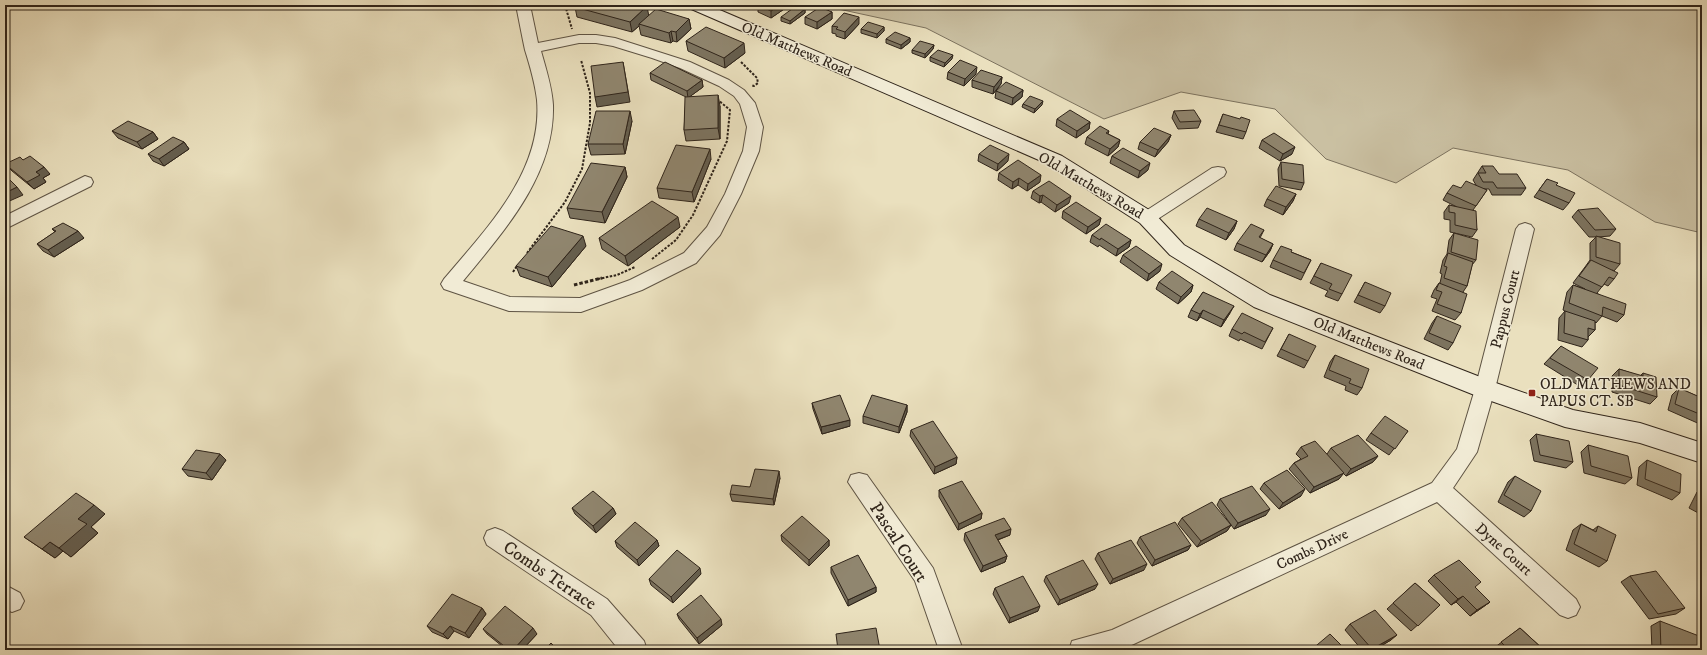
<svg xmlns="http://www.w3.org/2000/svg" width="1707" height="655" font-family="'IM FELL DW Pica',serif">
	<rect width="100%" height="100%" fill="#eae0be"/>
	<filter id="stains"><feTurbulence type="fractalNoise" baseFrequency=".005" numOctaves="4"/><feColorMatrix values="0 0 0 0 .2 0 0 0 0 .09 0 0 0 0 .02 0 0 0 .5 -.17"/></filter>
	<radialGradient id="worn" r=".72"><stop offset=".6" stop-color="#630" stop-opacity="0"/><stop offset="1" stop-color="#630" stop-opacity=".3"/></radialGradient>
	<!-- green -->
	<path fill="#cac0a2" stroke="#7c725e" d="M820 5H1702V233L1655 222 1568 170 1453 148 1396 183 1326 159 1275 109 1181 92 1104 119 926 28Z"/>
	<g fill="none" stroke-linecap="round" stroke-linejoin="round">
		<defs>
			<path id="street" d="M516 5H530L538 43 579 35H596L615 38 690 62 729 80 744 90 755 103 763 127 759 151 741 194 720 235 696 263 642 290 581 312 509 311 444 289 441 284 444 279C486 229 543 172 537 100 535 83 530 66 525 50 522 36 519 20 516 5ZM579 43H596L613 46 652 58 680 68 719 86 734 96 740 104 747 127 743 151 725 194 707 227 684 253 630 280 580 298 510 297 463 281C504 231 555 175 553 105 552 87 546 69 541 51Z
				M1218 167 1224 168 1226 172 1224 176 1153 222 1147 224 1141 222 1138 218 1141 214 1212 168Z
				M85 176 91 178 93 182 91 186 5 229V216Z
				M1525 223 1531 225 1534 229 1495 389 1477 452 1453 488 1576 599 1580 607 1576 615 1568 618 1560 615 1437 502 1121 650H1069L1072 641 1112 630 1432 483 1457 449 1475 389 1516 229 1519 225Z
				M859 473 867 475 933 568 963 650H939L915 581 848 482 851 475Z
				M495 528 503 531 607 599 644 641 647 650H619L591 615 487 545 484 538 487 531Z
				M5 585 20 593 24 601 20 609 12 612 5 609Z"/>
			<path id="secondary" d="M687 5H708L1062 156 1154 213 1184 245 1270 295 1493 382 1573 410 1640 423 1702 443V463L1640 443 1565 427 1477 396 1254 307 1170 255 1140 223 1048 164 689 8Z"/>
		</defs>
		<!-- street casing -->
		<use href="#street" stroke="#5e5343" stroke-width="2"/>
		<!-- secondary casing -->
		<use href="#secondary" stroke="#2f241a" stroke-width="2"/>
		<!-- path-far1 -->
		<path stroke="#2f241a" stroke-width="2" stroke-dasharray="2.5 1.5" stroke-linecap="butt" d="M565 5 572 29
			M741 62 757 78 758 83 754 86 751 85
			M527 253 565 202 582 169 590 123V93L581 60
			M652 259 676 240 693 215 727 141 730 110 718 100
			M513 272 517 266
			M598 279 617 275 635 267"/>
		<!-- path -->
		<path stroke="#2f241a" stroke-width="3" stroke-dasharray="3.5 2" stroke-linecap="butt" d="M574 285 602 278"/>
		<!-- street -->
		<use href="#street" fill="#f1ebd5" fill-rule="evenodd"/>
		<!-- secondary -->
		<use href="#secondary" fill="#f1ebd5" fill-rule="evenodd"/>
	</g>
	<!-- wall -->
	<path fill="#7c735f" stroke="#2f241a" d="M740 5H757L752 9Z
		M758 5H790L771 18 758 12Z
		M575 7 649 16 689 19 691 29 677 42 673 41 671 43 641 35 639 26 632 32 577 17Z
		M805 9V13L790 24 781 21V17Z
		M832 12V19L817 29 805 24V17Z
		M859 24 845 39 836 36V34L832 33V26Z
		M884 27V31L877 38 861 33V29Z
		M910 38V42L901 49 886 43V39Z
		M686 41 745 53 725 68 688 51Z
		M934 45 933 49 925 58 912 53V50Z
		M930 57 952 59 944 67 930 61Z
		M948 72 976 74 964 86 947 79Z
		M650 73 702 80 703 87 689 97 720 106V139L686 141 684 130 686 97 651 80Z
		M1002 77 1001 84 993 94 972 87V80Z
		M1023 90 1022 97 1012 105 995 98 996 91Z
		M1023 104 1042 105 1034 113 1022 107Z
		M1174 111 1201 121 1198 128 1178 129 1172 118Z
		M1223 114 1246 132 1243 139 1216 132Z
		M1057 119 1090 122 1089 129 1076 138 1056 126Z
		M632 121 625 154 591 155 588 144Z
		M112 131 153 132 158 139 142 149 118 138Z
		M1109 131 1108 134 1120 140 1118 147 1108 156 1085 144 1087 137Z
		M1171 135 1168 142 1155 157 1138 149 1140 142Z
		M1262 140 1292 154 1280 161 1259 148Z
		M184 142 189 149 164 166 153 161 148 154Z
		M979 154 1008 161 997 171 978 161Z
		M1112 156 1148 170 1138 178 1110 163Z
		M711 159 694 202 659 198 657 188Z
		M23 160 50 174 43 178 46 182 34 189 12 171 5 164Z
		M1281 162 1304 183 1301 190 1279 186 1278 169Z
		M1482 166 1526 188 1521 195H1492L1489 189H1484L1487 190 1473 210 1477 230 1472 237 1450 232V220L1444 219V212L1449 205 1457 207 1443 200 1447 193 1461 188 1476 185 1473 180Z
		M625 167 627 177 605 223 570 218 567 208Z
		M999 173 1040 182 1027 191 1018 185 1012 189 998 180Z
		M1547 179 1569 203 1563 210 1534 197Z
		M1033 191 1069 203 1055 212 1041 202 1039 203 1031 198Z
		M1296 194 1293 201 1283 215 1264 206 1267 199Z
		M1578 210 1616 229 1610 236 1598 237 1620 264 1614 271 1612 270 1614 279 1608 286 1604 284 1597 293 1624 315 1617 322 1602 316 1596 323 1595 322V330L1588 337V340L1582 347 1558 340 1559 318 1565 311 1563 310 1567 292 1573 285 1585 289 1573 283 1585 267 1590 260V243L1596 237H1589L1572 217Z
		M1063 211 1101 218 1099 225 1086 234 1062 218Z
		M1199 219 1237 221 1234 229 1226 240 1196 226Z
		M680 227 628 266 602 249 599 238Z
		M52 229 84 238 54 257 43 251 37 244 55 232Z
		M1264 230 1260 238 1273 244 1270 251 1262 262 1234 250 1237 243Z
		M1454 233 1476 260 1472 265 1467 286 1463 292 1461 313 1455 320 1432 311 1437 299 1431 297 1434 290 1439 283H1440L1442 274 1440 273 1443 260 1447 254 1449 240Z
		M1092 235 1131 240 1129 247 1116 256 1099 245 1098 247 1090 242Z
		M586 246 552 287 520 276 516 266Z
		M1291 252 1311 260 1301 280 1270 267 1273 260Z
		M1123 255 1160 271 1147 281 1120 262Z
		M1321 263 1342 294 1338 301 1325 296 1328 291 1310 283Z
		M1159 282 1193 285 1191 292 1178 304 1156 289Z
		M1365 282 1385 306 1380 313 1354 302Z
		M1203 292 1230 313 1221 327 1200 317 1197 321 1188 317 1191 310Z
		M1437 316 1453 343 1448 350 1424 339 1432 323Z
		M1273 328 1262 349 1240 339 1239 341 1229 336 1232 329Z
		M1289 334 1308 361 1304 368 1277 356Z
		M1561 346 1588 380 1581 387 1544 364Z
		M1335 355 1362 388 1357 395 1345 390 1346 386 1324 377 1330 362Z
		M1619 369 1640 376 1643 373 1657 397 1650 404 1612 392V376Z
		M1679 388 1699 397 1700 394 1702 392V425L1668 410 1672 395Z
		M812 403 850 426 822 434 813 409Z
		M907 405V412L899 433 863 423V416Z
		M911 430 957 457 956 464 934 474 910 436Z
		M1408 431 1389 455 1366 440 1371 433Z
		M1536 434 1573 462 1566 468 1534 461 1530 440Z
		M1588 445 1632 478 1625 484 1584 473 1581 452Z
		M1301 447 1327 454 1331 448 1378 456 1373 462 1346 476 1343 473 1339 479 1310 493 1289 469 1294 463 1301 459 1296 454Z
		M220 454 226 460 212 480 188 476 182 469Z
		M1647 460 1680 493 1672 500 1637 485 1639 467Z
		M1515 476 1531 511 1524 517 1498 502 1508 482Z
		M780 478 774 505 732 501 730 494 750 487Z
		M1264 483 1301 496 1279 509 1260 489Z
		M1702 488V515L1689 508 1697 492Z
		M939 490 982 513 981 519 958 530 939 497Z
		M1220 499 1266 515 1234 529 1217 505Z
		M572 508H613L616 514 596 533 575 514Z
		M105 514 91 527 98 533 71 557 63 551 55 558 24 537Z
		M1182 518 1231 525 1227 531 1197 547 1178 524Z
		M1581 524 1593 530 1598 526 1607 561 1599 567 1566 550 1573 530Z
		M965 533 1010 535 998 540 1007 556 1005 562 981 572 964 540Z
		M781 535 829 540V546L809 566 782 541Z
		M1140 537 1191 545 1188 550 1152 566 1137 543Z
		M657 540 659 546 639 566 617 547 615 541Z
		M1098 553 1144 570 1110 584 1095 559Z
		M831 567 876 587V592L848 606 831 573Z
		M701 574 673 603 651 585 649 579Z
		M1434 575 1475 588 1490 602 1483 607 1470 616 1456 602 1451 605 1428 581Z
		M1046 576 1095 589 1058 605 1044 581Z
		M1630 576 1685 608 1676 614 1649 619 1621 582Z
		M1415 583 1440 605 1411 631 1387 609Z
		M995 588 1038 611 1009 623 993 594Z
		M482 608 486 614 469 638 454 631 448 639 432 632 427 626Z
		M677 614 722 625 699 644 679 619Z
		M1660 621 1700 650H1652L1651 626Z
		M1350 624 1391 640 1374 650H1362L1345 630Z
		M1520 628 1544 650H1497L1494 648Z
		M483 629 537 634 522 650H507L487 634Z"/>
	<!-- shaded-wall -->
	<path fill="#655e4e" stroke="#2f241a" d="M752 5H757L752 9Z
		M779 5H790L771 18V11Z
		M647 6 649 17 639 24V26L632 32 630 22Z
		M805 9V13L790 24V21Z
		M832 12V19L817 29V22Z
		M859 17V24L845 39V32Z
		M689 19 691 29 677 42 676 32Z
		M884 27V31L877 38V34Z
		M671 31 673 41 671 43 669 33Z
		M910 38V42L901 49V45Z
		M744 43 745 53 725 68 724 58Z
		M934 45 933 49 925 58V54Z
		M953 55 952 59 944 67 945 63Z
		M623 62 630 102 597 107 595 97Z
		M977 67 976 74 964 86 965 79Z
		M1002 77 1001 84 993 94 994 87Z
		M702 80 703 87 688 98 687 91Z
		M1023 90 1022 97 1012 105 1013 98Z
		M718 95 720 106V139L718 128Z
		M1043 101 1042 105 1034 113 1035 109Z
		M630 111 632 121 625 154 623 144Z
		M1090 122 1089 129 1076 138 1077 131Z
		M153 132 158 139 142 149 137 142Z
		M1171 135 1168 142 1155 157 1158 150Z
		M1120 140 1118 147 1108 156 1110 149Z
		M184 142 189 149 164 166 159 159Z
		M1295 147 1292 154 1280 161 1283 154Z
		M710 149 711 159 694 202 692 192Z
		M1009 154 1008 161 997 171 998 164Z
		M1150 163 1148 170 1138 178 1140 171Z
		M44 167 50 174 43 178 46 182 34 189 27 182 36 172Z
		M625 167 627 177 605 223 602 212Z
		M1041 175 1040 182 1027 191 1028 184Z
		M1019 178 1018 185 1012 189 1013 182Z
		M17 187 23 195 5 203V193Z
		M1296 194 1293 201 1283 215 1286 207Z
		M1043 195 1041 202 1039 203 1040 196Z
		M1071 196 1069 203 1055 212 1057 205Z
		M678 217 680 227 628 266 625 256Z
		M1101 218 1099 225 1086 234 1088 227Z
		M1237 221 1234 229 1226 240 1229 233Z
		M78 231 84 238 54 257 48 250Z
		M583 236 586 246 552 287 548 277Z
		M1131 240 1129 247 1116 256 1118 249Z
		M1273 244 1270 251 1262 262 1266 255Z
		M1162 264 1160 271 1147 281 1149 274Z
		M1193 285 1191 292 1178 304 1181 297Z
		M1234 306 1230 313 1221 327 1224 320Z
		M1203 310 1200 317 1197 321 1200 314Z
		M907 405V412L899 433V427Z
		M850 420V426L822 434 821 427Z
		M220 454 226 460 212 480 206 473Z
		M1378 456 1373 462 1346 476 1351 469Z
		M957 457 956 464 934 474 935 467Z
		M779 471 780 478 774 505 773 499Z
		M1344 473 1339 479 1310 493 1314 487Z
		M1305 489 1301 496 1279 509 1283 503Z
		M94 505 105 514 91 527 98 533 71 557 59 548 78 519Z
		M613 508 616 514 596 533 593 526Z
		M1270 509 1266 515 1234 529 1238 523Z
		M982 513 981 519 958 530 959 524Z
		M1231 525 1227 531 1197 547 1201 541Z
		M1011 529 1010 535 994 541 995 535Z
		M657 540 659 546 639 566 637 560Z
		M829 540V546L809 566V560Z
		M50 542 63 551 55 558 42 549Z
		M1191 545 1188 550 1152 566 1155 560Z
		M1007 556 1005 562 981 572 983 566Z
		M1147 564 1144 570 1110 584 1113 579Z
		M700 568 701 574 673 603 671 597Z
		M1098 584 1095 589 1058 605 1060 600Z
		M876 587V592L848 606V600Z
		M1463 596 1456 602 1451 605 1458 599Z
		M1490 602 1483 607 1470 616 1477 610Z
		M1040 606 1038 611 1009 623 1010 618Z
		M482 608 486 614 469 638 465 633Z
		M721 619 722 625 699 644 697 638Z
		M450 626 454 631 448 639 443 634Z
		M533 628 537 634 522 650H513Z
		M1397 635 1391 640 1374 650H1371Z"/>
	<!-- building -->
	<path fill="#90866f" stroke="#2f241a" d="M577 5H642L647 6 630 22 575 7Z
		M758 5H779L771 11Z
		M796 6 805 9 790 21 781 17Z
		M820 7 832 12 817 22 805 17Z
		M656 9 689 19 676 32 671 31 669 33 639 24Z
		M844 13 859 17 845 32 836 29 838 27 832 26Z
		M868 22 884 27 877 34 861 29Z
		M706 27 744 43 724 58 686 41Z
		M895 32 910 38 901 45 886 39Z
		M920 41 934 45 925 54 912 50Z
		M938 50 953 55 945 63 930 57Z
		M960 60 977 67 965 79 948 72Z
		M623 62 628 92 595 97 591 66Z
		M665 62 702 80 687 91 650 73Z
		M981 70 1002 77 994 87 972 80Z
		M1006 82 1023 90 1013 98 996 91Z
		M718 95V128L684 130 685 97Z
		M1030 96 1043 101 1035 109 1023 104Z
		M1070 110 1090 122 1077 131 1057 119Z
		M1194 110 1201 121 1180 122 1174 111Z
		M596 111H630L623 144H588Z
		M1223 114 1240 119 1241 117 1250 120 1246 132 1219 125Z
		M128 121 153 132 137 142 112 131Z
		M1100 126 1109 131 1106 133 1120 140 1110 149 1087 137Z
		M1154 128 1171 135 1158 150 1140 142Z
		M1274 133 1295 147 1283 154 1262 140Z
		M173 137 184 142 159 159 148 154Z
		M676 145 710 149 692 192 657 188Z
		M990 145 1009 154 998 164 979 154Z
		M1123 148 1150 163 1140 171 1112 156Z
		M30 156 44 167 36 172 40 175 27 182 5 164 20 157 23 160Z
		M1018 160 1041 175 1028 184 1019 178 1013 182 999 173Z
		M1281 162 1303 165 1304 183 1282 179Z
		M591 163 625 167 602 212 567 208Z
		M1482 166H1493L1499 174H1517L1526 188H1497L1493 182H1483L1478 173H1486Z
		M8 178 17 187 5 193V179Z
		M1547 179 1558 183 1556 185 1575 193 1569 203 1539 190Z
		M1049 181 1071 196 1057 205 1043 195 1040 196 1033 191Z
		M1466 181 1487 190 1476 206 1447 193 1453 185 1461 188Z
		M1276 186 1296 194 1286 207 1267 199Z
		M652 201 678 217 625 256 599 238Z
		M1076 202 1101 218 1088 227 1063 211Z
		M1449 205 1476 211 1477 230 1455 225V213L1449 212Z
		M1207 208 1237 221 1229 233 1199 219Z
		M1598 208 1616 229 1595 230 1578 210Z
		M63 223 78 231 48 250 37 244 56 231 52 229Z
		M1106 224 1131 240 1118 249 1101 238 1100 240 1092 235Z
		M1251 224 1264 230 1259 237 1273 244 1266 255 1237 243Z
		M551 226 583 236 548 277 516 266Z
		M1454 233 1478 240 1476 260 1451 252Z
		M1596 236 1620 243V264L1596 257Z
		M1136 246 1162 264 1149 274 1123 255Z
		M1281 246 1292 250 1291 252 1311 260 1304 273 1273 260Z
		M1448 253 1473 262 1467 286 1444 278 1447 267 1444 266Z
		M1591 260 1618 273 1614 279 1609 277 1602 287 1579 276Z
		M1321 263 1352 275 1342 294 1329 289 1332 284 1314 276Z
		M1172 271 1193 285 1181 297 1159 282Z
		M1365 282 1391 293 1385 306 1358 295Z
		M1439 283 1467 294 1461 313 1437 304 1442 292 1436 290Z
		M1573 285 1626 304 1624 315 1603 307 1602 316 1569 303Z
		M1203 292 1234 306 1224 320 1203 310 1200 314 1191 310Z
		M1565 311 1595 321V330L1588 328V340L1564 333Z
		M1242 313 1273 328 1265 342 1244 332 1242 334 1232 329Z
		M1437 316 1461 326 1453 343 1429 333Z
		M1289 334 1316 346 1308 361 1281 349Z
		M1561 346 1598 368 1588 380 1550 358Z
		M1335 355 1369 369 1362 388 1349 383 1351 379 1329 370Z
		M1619 369 1643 376V373L1656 377 1657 397 1619 385Z
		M1679 388 1702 398V415L1675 404Z
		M840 395 850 420 821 427 812 403Z
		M872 395 907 405 899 427 863 416Z
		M1385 416 1408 431 1395 449 1371 433Z
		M933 421 957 457 935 467 911 430Z
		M1536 434 1569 441 1573 462 1540 455Z
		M1358 435 1378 456 1351 469 1331 448Z
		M1315 441 1344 473 1314 487 1294 463 1308 456 1301 447Z
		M1588 445 1628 456 1632 478 1591 466Z
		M196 450 220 454 206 473 182 469Z
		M1647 460 1681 474 1680 493 1645 479Z
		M755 469 779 471 773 499 730 494 732 485 750 487Z
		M1287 470 1305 489 1283 503 1264 483Z
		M1515 476 1541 491 1531 511 1504 495Z
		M962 481 982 513 959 524 939 490Z
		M1252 486 1270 509 1238 523 1220 499Z
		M593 491 613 508 593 526 572 508Z
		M1702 492V504L1697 501Z
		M76 493 94 505 78 519 87 524 59 548 50 542 42 549 24 537Z
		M1212 502 1231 525 1201 541 1182 518Z
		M802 516 829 540 809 560 781 535Z
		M1004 518 1011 529 995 535 1007 556 983 566 965 533Z
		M635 522 657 540 637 560 615 541Z
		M1175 522 1191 545 1155 560 1140 537Z
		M1581 524 1596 532 1598 526 1616 535 1607 561 1574 544Z
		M1131 540 1147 564 1113 579 1098 553Z
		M677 550 700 568 671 597 649 579Z
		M858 555 876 587 848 600 831 567Z
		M1083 560 1098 584 1060 600 1046 576Z
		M1459 560 1481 582 1475 587 1490 602 1477 610 1463 596 1458 599 1434 575Z
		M1656 571 1685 608 1658 614 1630 576Z
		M1023 576 1040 606 1010 618 995 588Z
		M1415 583 1440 605 1418 626 1393 603Z
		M452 594 482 608 465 633 450 626 443 634 427 626Z
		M701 595 721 619 697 638 677 614Z
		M505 606 533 628 513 650H509L483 629Z
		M1375 610 1397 635 1372 649 1350 624Z
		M1660 621 1699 636 1700 650 1693 648V650H1661Z
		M876 628 880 650H838L836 634Z
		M1520 628 1544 650H1509L1501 642Z
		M1330 634 1346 650H1311Z
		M551 643 558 650H544Z"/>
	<!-- markers -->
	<rect fill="#8f2418" stroke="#f1ebd5" stroke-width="1.5" x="1528" y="389" width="8" height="8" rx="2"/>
	<g text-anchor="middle" stroke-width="3" stroke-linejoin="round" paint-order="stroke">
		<!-- street labels -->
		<g font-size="15" fill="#2f241a" stroke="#f1ebd5">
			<text transform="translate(797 49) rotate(23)" y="5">Old Matthews Road</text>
			<text transform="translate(1091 185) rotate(30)" y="5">Old Matthews Road</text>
			<text transform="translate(1505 309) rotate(-76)" y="5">Pappus Court</text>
			<text transform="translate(1369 343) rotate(22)" y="5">Old Matthews Road</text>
			<text transform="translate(1312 549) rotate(-25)" y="5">Combs Drive</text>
			<text transform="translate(1504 549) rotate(42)" y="5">Dyne Court</text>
		</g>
		<!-- poi labels -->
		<g font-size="15" fill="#2f241a" stroke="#f1ebd5" text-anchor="start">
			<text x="1540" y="389">OLD MATHEWS AND<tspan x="1540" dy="17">PAPUS CT. SB</tspan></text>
		</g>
		<!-- near-street labels -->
		<g font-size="18" fill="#2f241a" stroke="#f1ebd5">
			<text transform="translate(899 542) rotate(57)" y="6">Pascal Court</text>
			<text transform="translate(550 575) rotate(34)" y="6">Combs Terrace</text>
		</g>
	</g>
	<!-- margin -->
	<rect width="1707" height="655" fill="none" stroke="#eae0be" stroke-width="20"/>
	<rect x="6" y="6" width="1695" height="643" fill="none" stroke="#2f241a" stroke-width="2"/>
	<rect x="10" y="10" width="1687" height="635" fill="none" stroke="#2f241a"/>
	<rect width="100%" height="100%" filter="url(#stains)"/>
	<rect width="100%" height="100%" fill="url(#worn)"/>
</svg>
